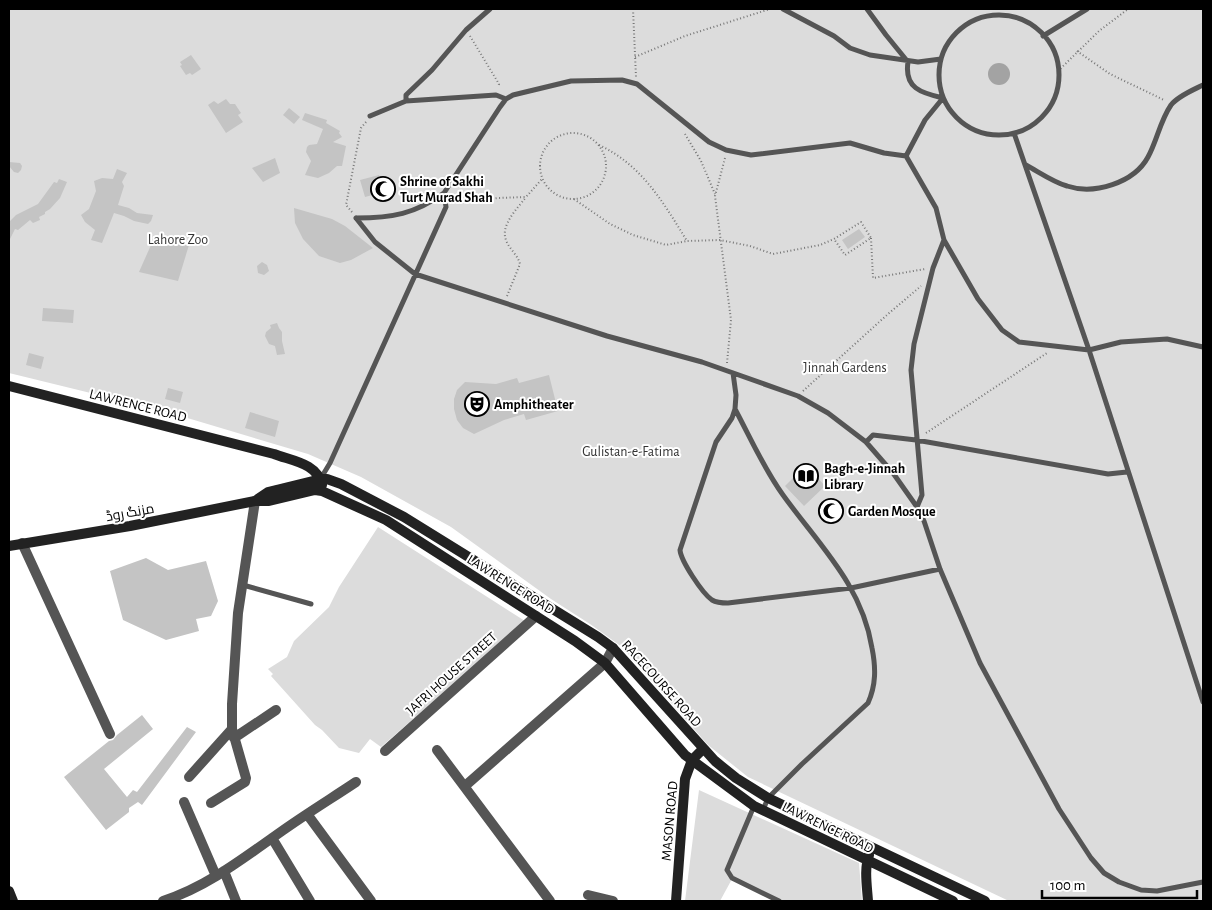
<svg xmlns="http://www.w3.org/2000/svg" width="1212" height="910" font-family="'Alegreya Sans',Cairo,sans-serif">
	<rect width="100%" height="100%" fill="#fff"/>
	<!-- green -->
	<path fill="#dcdcdc" d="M9 9H1203V901H1009L748 777 708 745 622 647 590 624 551 599 451 527 361 477 308 454 164 411 9 373Z
		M378 527 525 621 381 747 370 739 359 753 339 748 322 730 315 725 271 676 273 674 268 669 287 657 294 641 329 607 339 587Z
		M699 790 859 863 862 901H778L732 879 720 901H685Z"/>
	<!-- water -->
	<path fill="#a3a3a3" d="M988 74a11 11 0 1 1 22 0a11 11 0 1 1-22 0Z"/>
	<!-- building -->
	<path fill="#c4c4c4" d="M191 55 201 69 192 75 190 73 186 75 180 66 182 65 180 62Z
		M226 99 230 104H235L241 113 238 115 243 122 226 133 208 105 214 101 218 104Z
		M289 108 300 117 294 124 283 115Z
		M305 113 327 120 326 123 340 131 339 133 342 137 333 142 346 146 342 166H337L329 173 318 178 305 175 311 161 306 152 307 147 309 145 317 144 323 129 302 120Z
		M275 158 280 173 263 182 252 168Z
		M9 162 20 163 22 166 21 170 18 173 14 172 9 166Z
		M117 169 127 173 122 182 124 186 118 205 129 208 137 213 153 215 151 221 148 224 134 221 124 216 114 213 102 243 91 240 95 230 85 222 81 215 89 209 96 191 94 181 102 178 113 179Z
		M379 175 384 192 365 197 360 180Z
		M59 179 67 182 60 198 50 209 45 212V214L39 217 40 220 33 223 30 220 18 230 15 229 9 241V222L16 215 38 204 54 182 57 183Z
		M294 208 332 219 345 226 373 248 351 260 340 263 319 256 303 239 295 223Z
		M859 229 865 237 848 249 842 240Z
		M155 236 189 245 178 281 139 272Z
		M262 262 267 265 269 271 264 275 258 273 257 266Z
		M43 308 74 310 73 323 42 321Z
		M277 323 279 328 282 332V341L285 354 277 355 275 346 269 344 265 336 266 332 271 328 270 325Z
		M29 353 44 357 41 369 26 365Z
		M549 375 558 411 526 420 524 414 504 420 474 434 463 428 457 420 454 409V399L457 390 465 382 496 384 517 378 519 383Z
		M168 388 183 392 180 403 165 399Z
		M250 412 279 421 275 437 245 428Z
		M806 465 825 486 804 506 785 486Z
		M146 558 168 570 206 561 218 601 211 616 196 619 199 631 166 640 123 620 110 571Z
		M142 715 153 729 104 769 127 797 133 790 137 792 187 727 196 732 142 805 138 802 129 808V812L106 830 64 777 109 741 113 740 117 735Z"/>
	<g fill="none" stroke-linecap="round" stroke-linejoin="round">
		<!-- path -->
		<path stroke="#777" stroke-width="2" stroke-dasharray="1 2.5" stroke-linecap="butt" d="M633 9 636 77
			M470 36 499 84 498 87
			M1077 51 1110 74 1164 100
			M635 57 685 36 770 9
			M1058 71 1099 31 1128 9
			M540 166a33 33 0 1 1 66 0a33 33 0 1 1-66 0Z
			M685 134 701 161 715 194
			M599 145C642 165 663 202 687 241L720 240 750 246 773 254 820 245 834 239 861 222 871 238 845 255 834 239
			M725 158 715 196 731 320 727 363
			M451 195 476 201 498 198 526 197 542 179
			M574 199 610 224 633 235 666 245 687 241
			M352 212 346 205 361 128 366 122
			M871 238 873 278 925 269
			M507 296 520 264C518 255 509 249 506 240 500 225 518 208 526 197
			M803 391 888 314 921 286
			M926 433 1047 353"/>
		<!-- lane -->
		<path stroke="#555" stroke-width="5" d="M490 9 466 30 432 70 406 95V101L496 95 506 99
			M783 9 834 36 850 48 870 55 918 62 941 59
			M867 9 886 35 908 62C904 88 921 93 943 98L925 120 906 156 936 208 944 240 933 268 914 344 911 370 922 495 917 507 924 521 940 569 980 663 1059 809 1091 858 1104 873 1119 882 1141 890 1157 891 1203 882
			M939 75a60 60 0 1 1 120 0a60 60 0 1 1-120 0Z
			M1043 36 1087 9
			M370 116 406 101
			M1014 133 1089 350 1203 702
			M1026 165C1039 172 1053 182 1067 186 1094 195 1134 183 1148 157 1157 141 1160 121 1171 105 1178 96 1193 90 1203 85
			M356 218 375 242 415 274 607 336 702 362 798 396 828 413 866 442 893 473 917 507
			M356 218C392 218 415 214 444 193
			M944 240 978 299 1002 330 1019 342 1089 350 1121 342 1167 339 1203 347
			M733 373 736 395 735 409 732 418 716 442 680 550C681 561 702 593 712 600 717 603 722 603 728 603L851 588 940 569
			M735 409C750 437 764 469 783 495 819 545 862 585 872 648 876 668 876 685 868 703L802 764 768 798 763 810
			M866 442 873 435 916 440 1108 474 1127 472
			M321 478 330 463 446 207 444 193 500 107 506 99 513 95 571 81 622 80 637 84 709 142 726 150 751 155 850 143 884 153 906 156
			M243 585 311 604
			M754 806 727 870 732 878 779 901"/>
		<!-- street -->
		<path stroke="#555" stroke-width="10" d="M22 543 110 734
			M234 738 276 710
			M437 750 550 901
			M385 751 536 616
			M189 777 232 729
			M465 786 605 663 613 648
			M184 802 216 876
			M211 803 245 782 246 778 232 729V704L238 613 255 501
			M307 814 371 901
			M272 838 310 901
			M224 871 236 901
			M588 895 613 901
			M163 901C207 887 245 857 282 831 306 814 332 798 356 782"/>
		<!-- secondary -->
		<path stroke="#222" stroke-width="10" d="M9 386 274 454C292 461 317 463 322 485
			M255 501 268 492 321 479H327L341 484 404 517 598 637 613 648 715 761 736 778 768 798 985 901
			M9 546 130 526 255 501H269L315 490 322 491 386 520 575 641 605 663 685 755 754 806 953 901
			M9 891 13 901
			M676 901 685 779 692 760 703 749
			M868 901C867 886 864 869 869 855"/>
	</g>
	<!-- icons -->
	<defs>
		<symbol id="mosque-ring" viewBox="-11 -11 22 22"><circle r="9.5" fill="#fff" stroke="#000" stroke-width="1.5"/><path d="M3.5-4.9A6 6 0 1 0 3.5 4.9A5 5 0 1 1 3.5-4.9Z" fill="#000"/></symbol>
		<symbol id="theatre-ring" viewBox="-11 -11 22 22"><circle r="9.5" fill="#fff" stroke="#000" stroke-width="1.5"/><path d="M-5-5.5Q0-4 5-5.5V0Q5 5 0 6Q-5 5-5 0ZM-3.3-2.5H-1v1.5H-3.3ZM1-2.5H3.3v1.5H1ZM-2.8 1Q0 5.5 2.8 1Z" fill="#000"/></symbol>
		<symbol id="library-ring" viewBox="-11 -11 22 22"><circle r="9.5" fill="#fff" stroke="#000" stroke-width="1.5"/><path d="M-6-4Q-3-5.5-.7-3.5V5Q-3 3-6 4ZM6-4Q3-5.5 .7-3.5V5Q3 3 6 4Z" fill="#000"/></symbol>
	</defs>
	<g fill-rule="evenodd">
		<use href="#mosque-ring" x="369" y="175" width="28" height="28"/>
		<use href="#theatre-ring" x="463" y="390" width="28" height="28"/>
		<use href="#library-ring" x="792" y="462" width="28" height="28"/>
		<use href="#mosque-ring" x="817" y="497" width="28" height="28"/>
	</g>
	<g text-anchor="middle" stroke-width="4" stroke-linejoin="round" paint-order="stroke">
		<!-- poi labels -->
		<g font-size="14" font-weight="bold" fill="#000" stroke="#fff" text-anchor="start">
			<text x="400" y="186">Shrine of Sakhi<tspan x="400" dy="16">Turt Murad Shah</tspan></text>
			<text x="494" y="409">Amphitheater</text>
			<text x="824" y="473">Bagh-e-Jinnah<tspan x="824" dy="16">Library</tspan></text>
			<text x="848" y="516">Garden Mosque</text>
		</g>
		<!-- park labels -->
		<g font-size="14" fill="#333" stroke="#fff">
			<text x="178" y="244">Lahore Zoo</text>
			<text x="845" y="372">Jinnah Gardens</text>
			<text x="631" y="456">Gulistan-e-Fatima</text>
		</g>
		<!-- street labels -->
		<g font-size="14" fill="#000" stroke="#fff">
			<text transform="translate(138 405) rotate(14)" y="5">LAWRENCE ROAD</text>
			<text transform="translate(130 512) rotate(-10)" y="5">مزنگ روڈ</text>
			<text transform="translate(511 584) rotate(32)" y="5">LAWRENCE ROAD</text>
			<text transform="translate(451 673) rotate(-42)" y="5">JAFRI HOUSE STREET</text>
			<text transform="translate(662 683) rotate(48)" y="5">RACECOURSE ROAD</text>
			<text transform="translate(669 821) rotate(-85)" y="5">MASON ROAD</text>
			<text transform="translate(828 827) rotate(26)" y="5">LAWRENCE ROAD</text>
		</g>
	</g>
	<!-- border -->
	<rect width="1212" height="910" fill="none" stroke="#000000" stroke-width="20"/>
	<!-- scale -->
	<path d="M1042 890v8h155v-8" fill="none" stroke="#000000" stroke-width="2.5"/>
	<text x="1050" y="890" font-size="15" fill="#000000" stroke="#ffffff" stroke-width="4" paint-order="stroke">100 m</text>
</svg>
